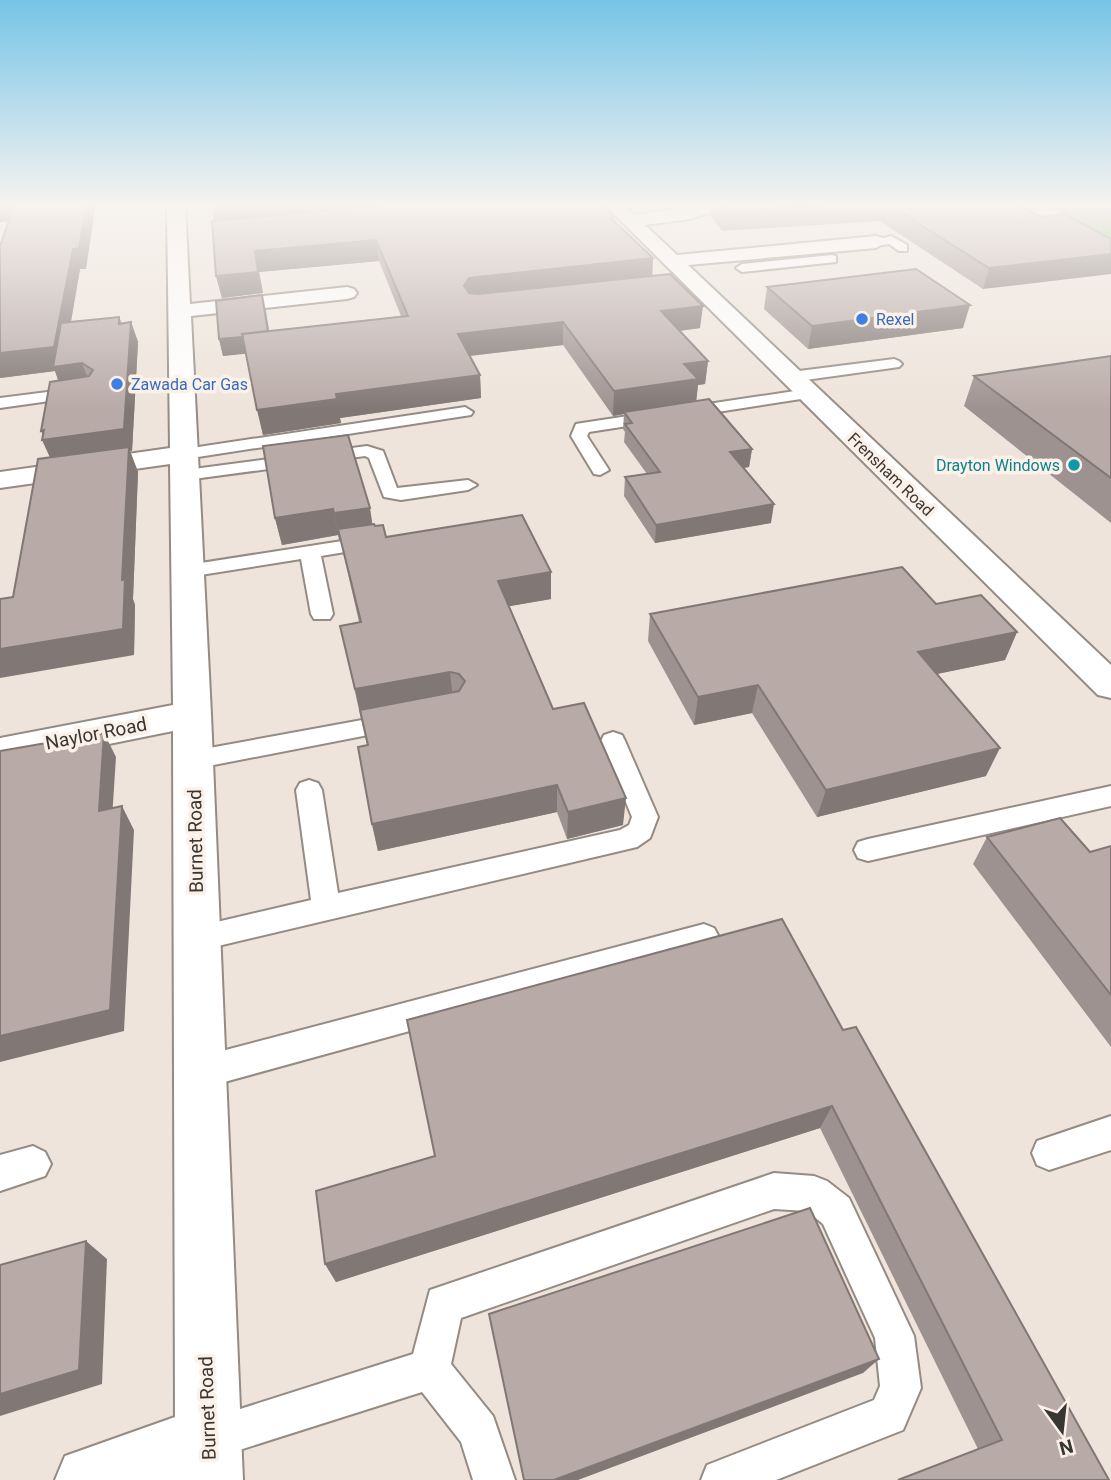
<svg xmlns="http://www.w3.org/2000/svg" width="1111" height="1480" font-family="Roboto,sans-serif">
	<rect width="100%" height="100%" fill="#eee4db"/>
	<!-- forest -->
	<path fill="#8dbf7e" d="M1043 203H1111V239Z"/>
	<g fill="none" stroke-linecap="round" stroke-linejoin="round">
		<defs>
			<path id="lane" d="M891 236 907 245V251H899L889 244 876 246 870 242Z
				M832 255 836 256V262L742 272 736 268 742 264Z
				M894 359 899 361 902 364 899 367 791 382 783 377 791 372Z
				M79 388 87 393 85 396 0 408V398Z
				M808 389 816 394 814 397 589 432 587 436 609 470 600 475 594 474 571 436 576 424 582 423Z
				M465 407 473 412 471 415 185 459 176 454 185 449Z
				M367 446 383 451 397 488 468 480 477 485 468 490 401 500 384 497 369 458 365 456 186 480 177 475 186 470Z
				M374 536 381 538 384 542 381 546 321 556 333 614 330 619H314L311 614 301 559 188 577 181 575 178 571 181 567 188 565Z
				M395 714 404 716 407 722 404 728 193 769 184 766 181 760 184 754 193 751Z
				M613 732 622 735 625 741 658 817 650 838 637 847 197 951 187 947 182 938 187 929 311 900 296 790 300 783 309 780 318 783 322 790 338 893 620 830 629 825 632 817 601 741 604 735Z
				M1111 786V806L868 861 858 858 854 850 858 842 868 839Z
				M704 924 714 928 719 937 714 946 704 950 199 1089 187 1084 183 1073 187 1062 199 1057Z
				M1111 1116V1150L1049 1170 1037 1165 1032 1153 1037 1141Z
				M33 1146 45 1152 51 1164 45 1176 0 1191V1155Z
				M774 1173 814 1176 827 1181 849 1198 914 1336 921 1388 903 1430 776 1480H701L707 1465 874 1400 880 1386 875 1338 823 1224 807 1211 774 1209 461 1318 451 1364 493 1416 515 1480H473L461 1442 422 1392 211 1459 196 1453 190 1438 196 1423 413 1354 430 1290Z"/>
			<path id="street" d="M167 203H185L190 304 347 287 354 289 357 293 354 297 347 299 191 316 211 714 243 1480H55L65 1456 175 1417 173 731 0 766V738L173 705 170 464 0 488V472L170 448Z
				M603 203H622L635 215C666 211 698 203 730 203L727 207 690 219 645 225 677 255 876 236 883 238 885 242 876 248 688 265 1111 665V698L1098 695Z"/>
		</defs>
		<!-- lane casing -->
		<use href="#lane" stroke="#948b82" stroke-width="4"/>
		<!-- street casing -->
		<use href="#street" stroke="#948b82" stroke-width="4"/>
		<!-- path -->
		<path stroke="#a49c96" stroke-width="2.5" stroke-dasharray="2.5 2" stroke-linecap="butt" d="M1066 203 1111 226"/>
		<!-- lane -->
		<use href="#lane" fill="#fff" fill-rule="evenodd"/>
		<!-- street -->
		<use href="#street" fill="#fff" fill-rule="evenodd"/>
	</g>
	<!-- wall -->
	<path fill="#9e9290" d="M0 203 86 269H80L71 322 119 317 122 323 131 322 138 342 132 451H130L138 472 133 599 135 605 134 655 13 597 50 457 58 380 55 371 0 378V246L9 221 0 222Z
		M711 203H1018L983 289 880 221 722 231 710 215Z
		M214 220 615 221 653 258 652 276 700 328 680 331 708 361 705 384 698 385 696 401 752 449 749 467 744 468 771 523 655 543 624 496 625 477 647 474 624 442 625 432 623 429 624 414 613 416 563 345 470 356 480 375 481 398 340 418 341 423 263 435 246 353 223 356 219 339 266 311 269 331 401 316 379 261 259 272 263 293 222 298 216 276Z
		M767 287 963 328 808 349 764 309Z
		M1111 356V523L964 406 974 376Z
		M263 446 372 524 386 537 551 599 509 606 553 709 623 825 567 839 557 812 378 851 372 824 367 745 340 626 359 622 340 539 338 535 282 545 275 518Z
		M936 604 1017 632 1005 660 936 674 986 776 817 817 752 713 694 725 648 641 650 614Z
		M987 837 1090 852 1111 846V1047L973 864Z
		M843 1030 1109 1480 978 1449 820 1128 336 1282 325 1264 435 1156Z"/>
	<!-- shaded-wall -->
	<path fill="#817775" d="M0 203H16L23 220 0 222Z
		M87 203H96L86 269H80L63 366 82 363 90 384 61 388 55 371 0 378V353Z
		M237 203H458L215 225 211 205Z
		M376 240 379 261 259 272 263 293 222 298 216 276 255 251Z
		M1111 254V274L983 289 989 268Z
		M653 258 652 279 471 299 464 286 469 278Z
		M262 295 272 351 223 356 219 339Z
		M970 305 963 328 808 349 812 326Z
		M703 306 700 328 660 333 661 311Z
		M131 322 138 342 132 451H130L138 472 133 599 135 605 134 655 0 678V649L52 462 42 440H45L41 431 44 430 48 439Z
		M563 322V345L459 357 458 334Z
		M708 361 705 384 698 385 696 403 624 412V414L613 416 614 391 684 364Z
		M480 375 481 398 340 418 341 423 263 435 257 410 336 394Z
		M752 449 749 467 728 470 730 452Z
		M774 504 771 523 655 543 656 525Z
		M370 508 374 534 338 529 340 539 339 540 334 513Z
		M333 509 338 535 282 545 275 518Z
		M551 572V599L499 608 498 581Z
		M1017 632 1005 660 908 680 918 652Z
		M450 672 453 699 361 717 355 689Z
		M758 685 752 713 694 725 698 697Z
		M104 733 116 757 111 834 99 811Z
		M1000 748 986 776 817 817 826 790Z
		M557 785V812L378 851 372 824Z
		M626 798 623 825 567 839 568 812Z
		M122 806 134 830 124 1031 0 1062V1036Z
		M832 1106 820 1128 336 1282 325 1264Z
		M86 1241 107 1259 102 1384 0 1416V1394Z
		M879 1359 863 1373 578 1480H554Z"/>
	<!-- building -->
	<path fill="#b8aaa7" stroke="#817775" stroke-width="2" d="M15 203H87L79 248 73 249 54 347 0 353V246Z
		M211 203H237L211 205Z
		M412 203H601L615 217 611 218 653 258 469 278 464 286 469 293 478 294 670 274 703 306 661 311 708 361 684 364 698 379 614 391 563 322 458 334 480 375 336 394 337 399 257 410 242 334 408 316 376 240 255 251 258 272 216 276 212 221Z
		M718 203H869L725 211Z
		M886 203H1018L1040 217 1064 214 1111 239V254L989 268Z
		M916 269 970 305 812 326 767 287Z
		M262 295 268 331 242 334 243 337 219 339 216 301Z
		M119 317V324L131 322 124 429 42 440 44 430 41 431 50 382 89 376 93 370 82 363 53 367 61 323Z
		M1111 356V478L974 376Z
		M709 399 752 449 730 452 774 504 656 525 625 477 660 472 625 424 632 423 624 412Z
		M348 435 370 508 334 513 333 509 275 518 263 446Z
		M129 447 122 580 125 579 123 629 0 649V599L13 597 38 459Z
		M522 515 551 572 498 581 553 709 584 703 626 798 568 812 557 785 372 824 358 747 368 745 360 710 459 691 465 681 459 674 450 672 355 689 340 626 361 622 338 529 374 524 375 526 383 525 386 537Z
		M902 567 936 604 981 595 1017 632 918 652 1000 748 826 790 758 685 698 697 650 614Z
		M104 733 99 811 122 806 110 1010 0 1036V751Z
		M1060 818 1090 852 1111 846V995L987 837Z
		M782 919 843 1030 856 1027 1109 1480H898L1002 1440 832 1106 325 1264 316 1191 435 1156 407 1020Z
		M810 1208 879 1359 554 1480H524L489 1314Z
		M86 1241 79 1370 0 1394V1265Z"/>
	<!-- sky -->
	<linearGradient id="sky" x2="0" y2="1"><stop stop-color="#75c4e6"/><stop offset="0.5" stop-color="#f7f3ef"/><stop offset="1" stop-color="#f7f3ef" stop-opacity="0"/></linearGradient>
	<rect width="1111" height="410" fill="url(#sky)"/>
	<!-- markers -->
	<g fill="#3f7fe0" stroke="#fcf1e8" stroke-width="2.5">
		<circle cx="862" cy="319" r="7"/>
		<circle cx="117" cy="384" r="7"/>
	</g>
	<circle fill="#0f9aa8" stroke="#fcf1e8" stroke-width="2.5" cx="1074" cy="465" r="7"/>
	<g text-anchor="middle" stroke-width="7" stroke-linejoin="round" paint-order="stroke">
		<!-- far-shop labels -->
		<g font-size="16" fill="#366cbe" stroke="#fcf1e8" text-anchor="start">
			<text x="876" y="325">Rexel</text>
			<text x="131" y="390">Zawada Car Gas</text>
		</g>
		<!-- far-culture labels -->
		<g font-size="16" fill="#0d838f" stroke="#fcf1e8" text-anchor="end">
			<text x="1060" y="471">Drayton Windows</text>
		</g>
		<!-- far-street labels -->
		<g font-size="16" fill="#3a3633" stroke="#fcf1e8">
			<text transform="translate(891 474) rotate(44)" y="6">Frensham Road</text>
		</g>
		<!-- street labels -->
		<g font-size="19" fill="#3a3633" stroke="#fcf1e8">
			<text transform="translate(96 733) rotate(-11)" y="7">Naylor Road</text>
			<text transform="translate(195 841) rotate(-91)" y="7">Burnet Road</text>
			<text transform="translate(207 1408) rotate(-92)" y="7">Burnet Road</text>
		</g>
	</g>
	<!-- north arrow -->
	<g transform="translate(1062 1431) rotate(165)" stroke="#fcf1e8" stroke-width="5" paint-order="stroke">
	<path d="M0-5L12 26L0 18L-12 26Z" fill="#3a3633"/>
	<text y="-10" font-size="19" font-weight="bold" text-anchor="middle" fill="#3a3633">N</text>
	</g>
</svg>
